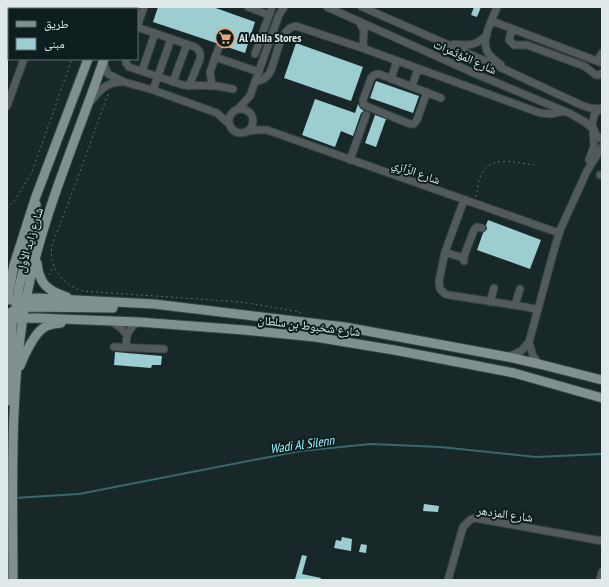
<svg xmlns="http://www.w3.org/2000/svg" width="609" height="587" font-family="'PT Sans Narrow','Noto Naskh Arabic',sans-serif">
	<rect width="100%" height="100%" fill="#182728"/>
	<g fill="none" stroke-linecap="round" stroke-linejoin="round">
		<!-- stream -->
		<path stroke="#39686b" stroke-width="2" d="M14 498 79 494 300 451 371 444 440 447 536 457 602 454"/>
	</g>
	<!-- building -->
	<path fill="#9ccdd1" d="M158 7H213L255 22 245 53 224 46 220 42 216 43 153 22Z
		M474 7H481L477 17 471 15Z
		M296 43 363 67 351 101 284 78Z
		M376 81 419 96 413 113 370 98Z
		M315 99 355 113 358 104 360 108 364 111 361 113 353 136 341 131 335 147 302 135Z
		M375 115 386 119 376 147 365 143Z
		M488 220 541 240 530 269 477 250 483 233 487 229 486 225Z
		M115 352 162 356 161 365H152L151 368 114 365Z
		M424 504 439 506 438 512 423 511Z
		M342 537 352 539 351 551 334 548 336 540 341 541Z
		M361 544 367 545 366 553 359 552Z
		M302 555 307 556 302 574 321 578 320 580 295 579Z"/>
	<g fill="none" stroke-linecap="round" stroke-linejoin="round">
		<defs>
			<path id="minor" d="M97 7V9
				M248 7 269 15
				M327 7 476 74 571 114 585 122 592 128
				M362 7 506 70 581 105 590 108 601 109
				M497 7C493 19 481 38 487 51 490 57 496 61 501 65
				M43 9 44 7
				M359 21 364 31 363 44 365 49
				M492 21 602 63
				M137 27 195 47C200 50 201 54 200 59L189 86
				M137 27 144 7
				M512 29 509 40 514 45H527L584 66 596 75H599L602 73
				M454 44C470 46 475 46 487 35
				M255 54 272 7
				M215 57 259 72
				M126 59V63L129 67 183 85 217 86 233 89
				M597 61 602 53
				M103 62 108 74 124 82 153 90 217 113 229 124
				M142 71 155 33
				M391 79 396 64 393 59
				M173 82 187 44
				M255 82 264 79 269 74C277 61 278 28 296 26L365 49 540 113 552 114 564 111
				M212 86 210 72 219 47
				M412 86 417 72 422 70
				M153 90 171 39
				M427 92 417 120 414 124H410L366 106 363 104V100L371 78C373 75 375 74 379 74L441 98
				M91 101C100 90 107 82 121 82
				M7 106 24 59
				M602 108 595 113 592 124 596 135 602 139
				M238 109 250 96 279 15 284 7
				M229 121a12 12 0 1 1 24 0a12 12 0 1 1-24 0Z
				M248 131 257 130H267L559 233
				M350 160 366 115
				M589 160 594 146 593 131
				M600 175H602
				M464 200 445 252 439 281 440 289 445 294 449 295 526 307 538 310
				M445 252 463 258
				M464 261V256L474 230 477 227 482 228
				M490 302 494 288
				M515 305 520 289
				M111 321 121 328 127 335
				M114 347 164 349
				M126 347C126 335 128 328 139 322
				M508 357 521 351 529 342
				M539 364 533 356 529 342 556 243 561 228 587 171 602 147
				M448 580 463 527 470 520 475 518 602 541
				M600 580 602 572"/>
			<path id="major" d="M107 9V7
				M122 9 123 7
				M37 263C39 284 48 291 67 297
				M7 300 38 298 154 304 345 327 508 357 539 364 602 380
				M7 300 14 265 35 199 88 59
				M16 305 19 287 36 218V204
				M7 315 13 311 25 307 113 308
				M7 319 35 318 139 322 244 330 315 337 394 350 473 365 514 373 602 398
				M20 366C24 355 35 332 45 327 50 324 56 324 61 323
				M10 401V354L13 314
				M13 580C13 487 9 392 26 300 41 217 77 139 104 59"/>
		</defs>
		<!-- minor casing -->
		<use href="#minor" stroke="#344243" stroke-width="9"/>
		<!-- major casing -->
		<use href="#major" stroke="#344243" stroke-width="11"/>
		<!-- path -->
		<path stroke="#5e6b6c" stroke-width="1" stroke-dasharray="2 3" stroke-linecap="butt" d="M87 7V9
			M108 94 77 180 52 245C48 266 63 286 83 291L241 302 300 312V314
			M476 197C478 189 478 180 482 173 491 155 518 163 534 165
			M7 208 15 200 32 172 72 59
			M49 275 54 266"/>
		<!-- minor -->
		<use href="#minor" stroke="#535a5b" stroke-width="7"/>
		<!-- major -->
		<use href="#major" stroke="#809091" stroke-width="9"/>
	</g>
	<!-- icons -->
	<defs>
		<symbol id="supermarket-ring" viewBox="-11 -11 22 22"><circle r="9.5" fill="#0e1e1f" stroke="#efa376" stroke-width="1.5"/><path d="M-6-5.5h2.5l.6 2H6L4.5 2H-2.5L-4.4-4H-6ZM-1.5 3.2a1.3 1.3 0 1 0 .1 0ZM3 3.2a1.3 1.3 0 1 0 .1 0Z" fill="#efa376"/></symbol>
	</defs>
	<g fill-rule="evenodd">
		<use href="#supermarket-ring" x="214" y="27" width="22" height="22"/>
	</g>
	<g text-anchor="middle" stroke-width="4" stroke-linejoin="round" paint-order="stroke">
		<!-- poi labels -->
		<g font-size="12" font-weight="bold" fill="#dfe9ea" stroke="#0e1e1f" text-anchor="start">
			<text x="239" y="42">Al Ahlia Stores</text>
		</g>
		<!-- street labels -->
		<g font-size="12" fill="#dfe9ea" stroke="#0e1e1f">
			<text transform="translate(465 57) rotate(24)" y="4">شارع المُؤتَمرات</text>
			<text transform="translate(416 172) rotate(20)" y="4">شارع الرَّازِي</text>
			<text transform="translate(30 240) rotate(-74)" y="4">شارع زايد الأول</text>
			<text transform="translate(309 326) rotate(7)" y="4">شارع شخبوط بن سلطان</text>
			<text transform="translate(505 514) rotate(8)" y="4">شارع المزدهر</text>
		</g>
		<!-- water labels -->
		<g font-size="13" font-style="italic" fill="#9df1f7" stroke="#0e1e1f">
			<text transform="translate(302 444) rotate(-8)" y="5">Wadi Al Silenn</text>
		</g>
	</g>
	<!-- border -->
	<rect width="609" height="587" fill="none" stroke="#dfe9ea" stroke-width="16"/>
	<!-- legend -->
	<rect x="8" y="8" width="130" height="52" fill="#0e1e1f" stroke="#626f70"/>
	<rect x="16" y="21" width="20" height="6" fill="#809091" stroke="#626f70"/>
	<text x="44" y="28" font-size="12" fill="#dfe9ea">طريق</text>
	<rect x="16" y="38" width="20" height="12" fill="#9ccdd1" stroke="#626f70"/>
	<text x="44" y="48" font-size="12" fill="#dfe9ea">مبنى</text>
</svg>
